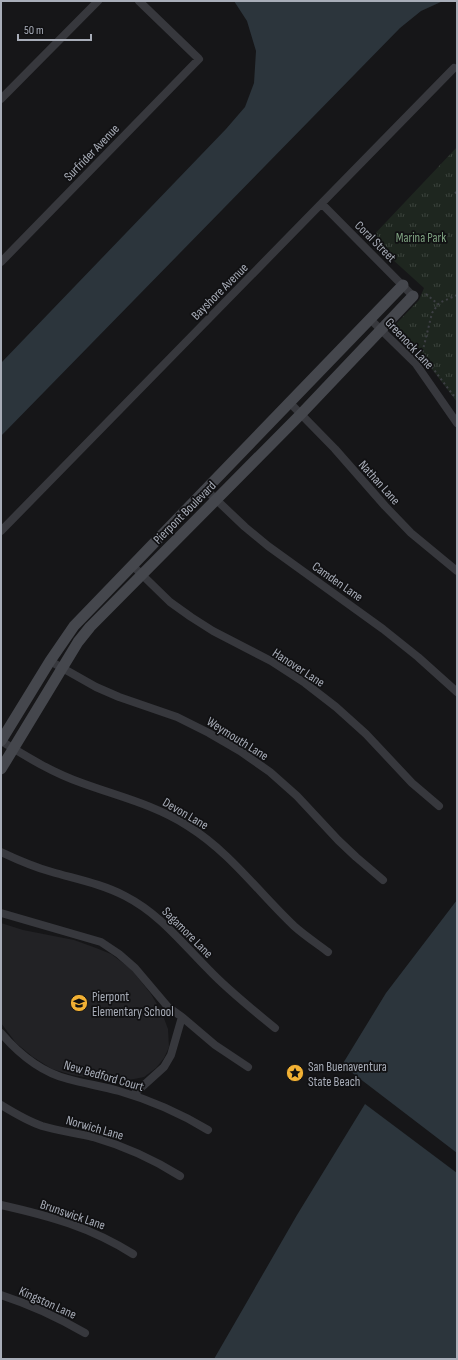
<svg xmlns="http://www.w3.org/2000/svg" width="458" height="1360" font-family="'Sofia Sans Condensed',sans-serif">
	<defs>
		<pattern id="grass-tufts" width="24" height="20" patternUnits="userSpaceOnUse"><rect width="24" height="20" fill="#1e261f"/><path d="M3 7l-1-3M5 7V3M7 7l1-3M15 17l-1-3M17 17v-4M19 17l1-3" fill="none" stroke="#3c433d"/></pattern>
	</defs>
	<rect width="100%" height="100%" fill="#161618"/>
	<!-- built -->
	<path fill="#222225" d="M1 923 23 930 74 940 96 948 111 954 131 969 151 994 162 1013 168 1029 169 1047 164 1058 156 1068 144 1077 129 1080 97 1079 72 1075 52 1069 33 1057 16 1043 1 1023Z"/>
	<!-- grass -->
	<path fill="url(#grass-tufts)" d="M457 147V402L425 360 396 330V324L419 300 424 288 370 239Z"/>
	<!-- water -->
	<path fill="#2c353c" d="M234 1H443L421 11 400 28 1 436V363L226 129 245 107 254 83 256 51 247 21Z
		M457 900V1153L342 1065 386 993Z
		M365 1104 457 1173V1359H214L297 1215Z"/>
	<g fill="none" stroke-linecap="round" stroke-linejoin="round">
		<!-- path -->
		<path stroke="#3d3f44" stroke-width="2" stroke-dasharray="2 3" stroke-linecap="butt" d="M455 192 457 194
			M426 294 438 304
			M457 295 439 303 432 313 422 354 453 395 457 397"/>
		<!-- street -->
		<path stroke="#37383d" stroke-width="8" d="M1 99 98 1
			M322 204 413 296
			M1 262 199 59 139 1
			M371 320 416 364 457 423
			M290 403 335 449 385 506 411 533 457 571
			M205 489 245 527 268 546 383 629 418 657 457 692
			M1 531 454 68
			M132 565 170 602 191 617 213 631 271 661 305 683 336 707 366 734 412 783 439 806
			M50 661 96 687 119 697 177 717 209 733 240 751 270 772 297 796 338 840 356 857 383 880
			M1 741C27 757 53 773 82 783 120 797 153 804 188 826 231 853 258 892 294 926 304 935 316 943 328 952
			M1 852C18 860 34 867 52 872 76 879 102 884 125 896 160 914 181 942 209 970 229 991 252 1009 275 1028
			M1 913 101 942 119 954 135 968 168 1007 182 1017 171 1055 164 1067 133 1095
			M182 1017 215 1045 248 1067
			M1 1033C19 1054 41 1072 68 1079 85 1084 102 1086 119 1091 150 1100 180 1113 208 1130
			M1 1105C14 1113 27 1121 42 1126 59 1131 76 1133 93 1137 124 1146 153 1159 180 1176
			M1 1205C50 1216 90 1227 133 1254
			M1 1295C32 1305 56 1316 85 1333"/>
		<!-- secondary -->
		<path stroke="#45474d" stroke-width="11" d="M1 741 50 661 74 626 403 285
			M1 769 78 642 90 627 301 414 413 296"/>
	</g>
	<!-- icons -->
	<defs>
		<symbol id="school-disc" viewBox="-11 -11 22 22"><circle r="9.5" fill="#f2b134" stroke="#111113"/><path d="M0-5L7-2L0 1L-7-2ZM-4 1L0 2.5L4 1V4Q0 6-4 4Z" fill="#111"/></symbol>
		<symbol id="sight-disc" viewBox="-11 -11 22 22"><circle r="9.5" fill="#f2b134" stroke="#111113"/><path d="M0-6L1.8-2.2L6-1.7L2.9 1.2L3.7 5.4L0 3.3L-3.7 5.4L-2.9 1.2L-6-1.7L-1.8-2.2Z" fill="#111"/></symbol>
	</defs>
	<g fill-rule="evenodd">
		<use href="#school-disc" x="69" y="993" width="20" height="20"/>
		<use href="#sight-disc" x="285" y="1063" width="20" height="20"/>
	</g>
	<g text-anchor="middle" stroke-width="3.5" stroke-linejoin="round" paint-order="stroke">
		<!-- street labels -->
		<g font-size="13" fill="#a8adb8" stroke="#111113">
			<text transform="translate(91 152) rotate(-46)" y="5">Surfrider Avenue</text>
			<text transform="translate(376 241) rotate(45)" y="5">Coral Street</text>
			<text transform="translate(219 291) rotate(-45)" y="5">Bayshore Avenue</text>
			<text transform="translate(410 343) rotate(47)" y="5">Greenock Lane</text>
			<text transform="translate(380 482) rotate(48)" y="5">Nathan Lane</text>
			<text transform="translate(184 512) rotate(-45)" y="5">Pierpont Boulevard</text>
			<text transform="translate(338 581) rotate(35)" y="5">Camden Lane</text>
			<text transform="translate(299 667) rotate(33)" y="5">Hanover Lane</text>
			<text transform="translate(238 738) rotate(32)" y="5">Weymouth Lane</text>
			<text transform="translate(186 813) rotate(30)" y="5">Devon Lane</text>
			<text transform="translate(188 932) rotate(45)" y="5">Sagamore Lane</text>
			<text transform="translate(104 1075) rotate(16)" y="5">New Bedford Court</text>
			<text transform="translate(95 1127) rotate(16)" y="5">Norwich Lane</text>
			<text transform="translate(73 1214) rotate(19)" y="5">Brunswick Lane</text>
			<text transform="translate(48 1302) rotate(24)" y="5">Kingston Lane</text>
		</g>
		<!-- park labels -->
		<g font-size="13" fill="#7fa381" stroke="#111113">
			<text x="421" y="242">Marina Park</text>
		</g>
		<!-- poi labels -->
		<g font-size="13" fill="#a8adb8" stroke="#111113" text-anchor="start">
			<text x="92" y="1001">Pierpont<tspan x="92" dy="15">Elementary School</tspan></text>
			<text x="308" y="1071">San Buenaventura<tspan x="308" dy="15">State Beach</tspan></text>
		</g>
	</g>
	<!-- border -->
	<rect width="458" height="1360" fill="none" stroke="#a8adb8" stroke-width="4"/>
	<!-- scale -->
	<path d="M18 34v6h73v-6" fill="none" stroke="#a8adb8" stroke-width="2"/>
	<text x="24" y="34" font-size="12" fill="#a8adb8" stroke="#111113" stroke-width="3" paint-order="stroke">50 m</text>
</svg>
